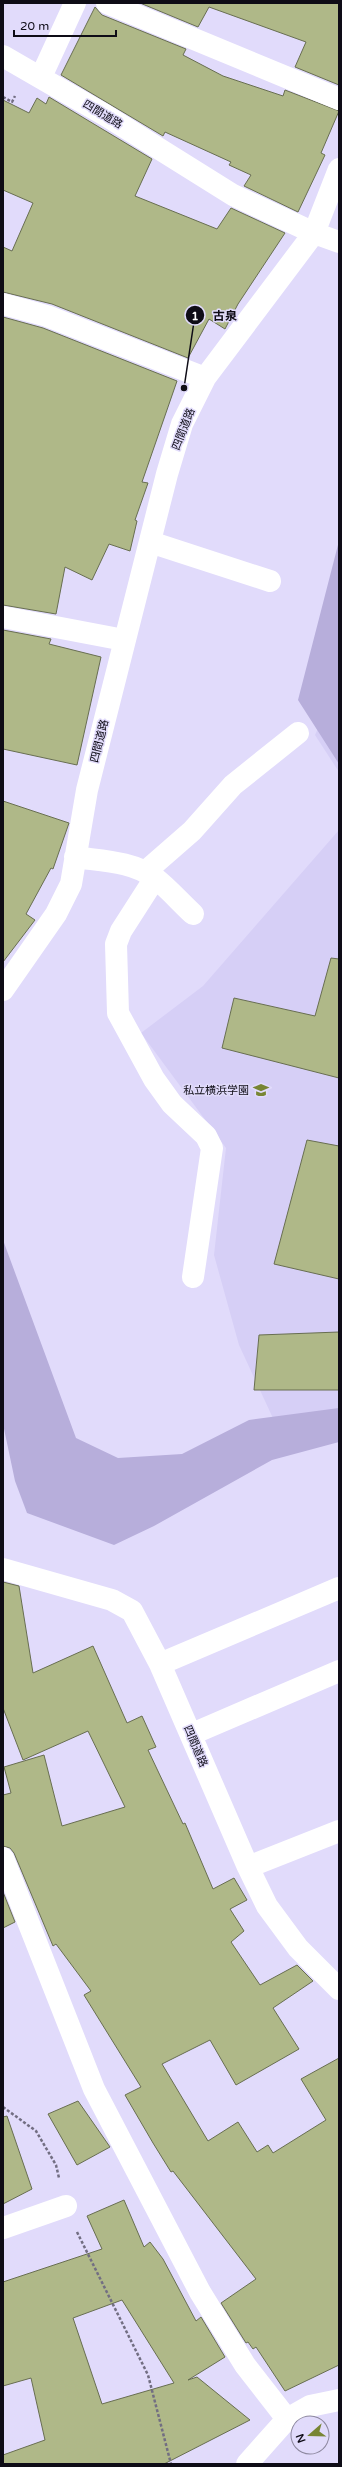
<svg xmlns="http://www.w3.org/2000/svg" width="342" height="2467" font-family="'Varela Round','Noto Sans JP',sans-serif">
	<rect width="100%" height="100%" fill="#e1dbfb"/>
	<!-- built -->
	<path fill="#d6cff6" d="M339 682V772L315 735Z
		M339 830V1438L284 1442 239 1345 214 1255 226 1148 141 1033 203 986Z"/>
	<!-- green -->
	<path fill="#b7aedb" d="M339 541V764L298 700Z
		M3 1240 76 1438 118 1458 182 1454 249 1420 339 1408V1442L272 1460 154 1526 114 1545 27 1513 15 1481 3 1424Z"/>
	<!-- building -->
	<path fill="#afb888" stroke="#686e51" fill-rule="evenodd" d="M140 3H339V85L295 67 306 42 209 7 198 27Z
		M95 7 102 15 186 49 183 55 223 76 283 96 285 90 339 111 321 153 325 155 298 212 244 186 251 175 229 165 231 162 165 132 163 136 61 75Z
		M49 97 152 159 135 196 217 229 231 208 285 233 238 304 225 329 209 319 188 358 52 304 3 292V247L12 251 33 203 3 190V100L29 113 37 98 46 104Z
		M3 317 43 328 177 381 142 482 148 483 135 520 137 521 130 551 109 544 92 580 65 567 56 614 3 605Z
		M3 630 51 639 49 644 101 657 77 765 3 749Z
		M3 801 69 823 53 869 51 868 26 914 35 920 3 962Z
		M331 958 339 959V1078L222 1048 234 998 315 1016Z
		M307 1140 339 1146V1279L274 1264Z
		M339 1332V1390H254L259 1335Z
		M3 1582 19 1586 33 1673 93 1646 127 1723 142 1716 156 1747 148 1750 183 1824 185 1823 213 1889 234 1878 247 1900 230 1909 244 1931 231 1942 260 1985 297 1965 313 1981 273 2008 299 2049 236 2085 210 2040 162 2064 208 2141 238 2122 257 2152 268 2145 273 2153 326 2120 301 2079 339 2058V2365L285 2391 256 2347 253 2349 248 2342 246 2343 221 2303 256 2279 173 2171 171 2172 153 2143 125 2095 141 2087 84 1995 91 1991 56 1944 53 1946 14 1853 10 1848 3 1846V1795L11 1793 4 1767 44 1755 62 1826 125 1807 88 1731 23 1760 3 1708Z
		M3 1892 15 1922 3 1928Z
		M78 2101 110 2147 77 2165 48 2114Z
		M7 2116 32 2189 3 2204V2117Z
		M124 2200 144 2247 150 2242 163 2259 196 2321 201 2317 225 2357 188 2380 197 2377 250 2420 164 2464H3V2455L45 2440 31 2378 3 2386V2282L102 2249 87 2216ZM122 2300 174 2383 102 2404 73 2318Z"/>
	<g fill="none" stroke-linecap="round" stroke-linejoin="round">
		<!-- path -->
		<path stroke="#726e82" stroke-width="2.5" stroke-dasharray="3 2" stroke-linecap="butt" d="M3 97 12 102 15 96
			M3 2107 36 2131 56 2165 59 2178
			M77 2232 148 2375 171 2464"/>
		<!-- minor -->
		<path stroke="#fff" stroke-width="22" d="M107 3 339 99
			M3 56 105 115 233 195 314 233 339 242
			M41 77 75 3
			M3 304 47 316 205 378
			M150 542 270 581
			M3 617 124 640
			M75 857C102 861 132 861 155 878 168 888 180 902 193 914
			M145 872 192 831 233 785 298 733
			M155 878 121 931 116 944 118 1013 154 1079 172 1104 206 1136 212 1148 193 1277
			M3 990 56 914 71 884 87 790 167 474 182 424 205 378 314 233 339 169
			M3 1569 112 1600 132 1611 160 1664 248 1867 267 1906 298 1948 339 1989
			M160 1664 339 1588
			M192 1734 339 1671
			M3 1858 94 2089 200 2292 245 2365 287 2419
			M248 1867 339 1831
			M3 2228 66 2206
			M247 2464 287 2419 310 2406 339 2400"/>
	</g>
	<!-- icons -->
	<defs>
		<symbol id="school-bare" viewBox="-9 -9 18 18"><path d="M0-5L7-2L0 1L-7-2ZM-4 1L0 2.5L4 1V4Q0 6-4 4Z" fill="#788533" stroke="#e1dbfb" stroke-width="2.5" paint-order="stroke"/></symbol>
	</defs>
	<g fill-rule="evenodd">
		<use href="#school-bare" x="250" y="1079" width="22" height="22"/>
	</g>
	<g text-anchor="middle" stroke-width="3" stroke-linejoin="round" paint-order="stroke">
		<!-- street labels -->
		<g font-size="11" fill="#0e0c16" stroke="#e1dbfb">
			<text transform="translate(103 114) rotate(31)" y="4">四間道路</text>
			<text transform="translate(183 429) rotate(-69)" y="4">四間道路</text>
			<text transform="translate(99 741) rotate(-76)" y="4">四間道路</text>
			<text transform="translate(196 1746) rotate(67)" y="4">四間道路</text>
		</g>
		<!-- poi labels -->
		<g font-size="11" fill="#0e0c16" stroke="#e1dbfb" text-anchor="end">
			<text x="249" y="1094">私立横浜学園</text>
		</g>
	</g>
	<!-- callouts -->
	<path fill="none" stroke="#0e0c16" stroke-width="1.5" d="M184 388L195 315"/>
	<g fill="#0e0c16" stroke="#e1dbfb" stroke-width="1.5">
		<circle cx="184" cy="388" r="4"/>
		<circle cx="195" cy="315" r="10"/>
	</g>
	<g font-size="12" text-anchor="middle" font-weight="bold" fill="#fff">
		<text x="195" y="320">1</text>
	</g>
	<g font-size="12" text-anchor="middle" font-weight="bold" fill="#0e0c16" stroke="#e1dbfb" stroke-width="3" stroke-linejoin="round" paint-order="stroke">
		<text x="225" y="320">古泉</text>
	</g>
	<!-- border -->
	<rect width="342" height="2467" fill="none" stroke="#0e0c16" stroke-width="8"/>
	<!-- north arrow -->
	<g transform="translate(310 2435) rotate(250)"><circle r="19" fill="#e1dbfb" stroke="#8d889f"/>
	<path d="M0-3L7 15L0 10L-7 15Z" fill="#788533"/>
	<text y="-6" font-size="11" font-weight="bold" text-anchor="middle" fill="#0e0c16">N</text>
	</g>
	<!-- scale -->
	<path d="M14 30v6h102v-6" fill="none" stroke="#0e0c16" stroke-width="2"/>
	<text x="20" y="30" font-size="12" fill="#0e0c16" stroke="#e1dbfb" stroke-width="3" paint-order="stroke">20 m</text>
</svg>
